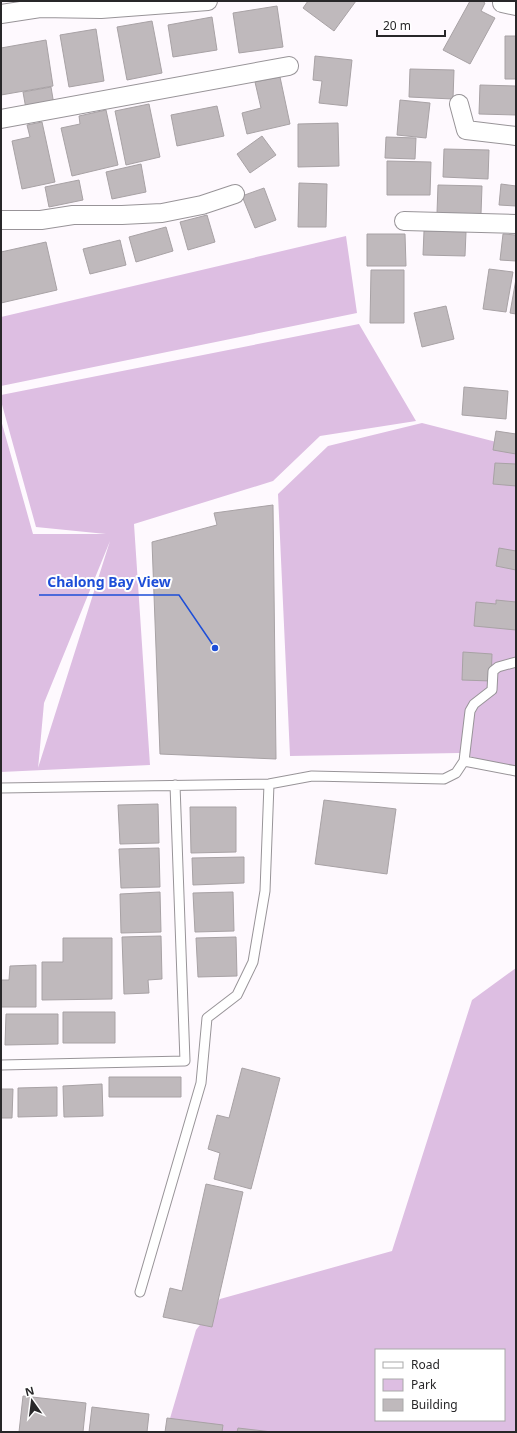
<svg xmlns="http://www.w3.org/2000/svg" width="517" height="1433" font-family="'Noto Sans',sans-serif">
	<rect width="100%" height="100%" fill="#fef9fe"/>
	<!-- green -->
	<path fill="#ddbee2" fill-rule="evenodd" d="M346 236 357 313 1 386V317Z
		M359 324 416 421 320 436 273 481 134 524 150 765 1 772V420L33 534H106L36 527 1 401V395ZM110 541 38 768V769L44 703Z
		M422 423 516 447V770L459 753 290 756 278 494 328 446Z
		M516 968V1432H166L196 1330 220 1299 392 1251 472 1000ZM376 1350H504V1420H376Z"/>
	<!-- building -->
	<path fill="#bfb9bc" stroke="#a8a2a5" d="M308 1H356L334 31 303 8Z
		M470 1H482L485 3 481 11 495 18 470 64 443 50Z
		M277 6 283 47 239 53 233 13Z
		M212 17 217 50 173 57 168 25Z
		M152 21 162 73 127 80 117 27Z
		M96 29 104 81 69 87 60 35Z
		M505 36H516V79H505Z
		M46 40 53 86 1 95V48Z
		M315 56 352 60 347 106 319 103 322 81 313 80Z
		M410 69 454 70 453 99 409 97Z
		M280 77 290 124 247 134 242 113 261 108 255 82Z
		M480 85 516 86V115L479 114Z
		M51 87 54 105 26 109 23 92Z
		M400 100 430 103 426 138 397 135Z
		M149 104 160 157 126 165 115 111Z
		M217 106 224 136 177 146 171 115Z
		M106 110 118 165 72 176 61 128 80 124 79 116Z
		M42 122 55 182 22 189 12 141 30 137 27 125Z
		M338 123 339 166 298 167V124Z
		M262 136 276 155 250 173 237 154Z
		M386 137 416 138 415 159 385 158Z
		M444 149 489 150 488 179 443 177Z
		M387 161 431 162 430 195H387Z
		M141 164 146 192 112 199 106 172Z
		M79 180 83 200 49 207 45 187Z
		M299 183 327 184 326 227H298Z
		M501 184 516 186V206L499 205Z
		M438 185 482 186 481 214 437 213Z
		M264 188 276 220 255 228 242 196Z
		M207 215 215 242 188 250 180 222Z
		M166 227 173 251 136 262 129 237Z
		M424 231 466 232 465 256 423 255Z
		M367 234H405L406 266H367Z
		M503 234 516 235V261L500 260Z
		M120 240 126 265 90 274 83 249Z
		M46 242 57 290 1 303V252Z
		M489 269 513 272 506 312 483 309Z
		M371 270H404V323H370Z
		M516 279V314L510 313Z
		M446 306 454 339 422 347 414 313Z
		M464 387 508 391 506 419 462 415Z
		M496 431 516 434V454L493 450Z
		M495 463 516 464V486L493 484Z
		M273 505 276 759 160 754 152 542 217 525 214 513Z
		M499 548 516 551V570L496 566Z
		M496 600 516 602V630L474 626 476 602 496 604Z
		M463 652 492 654 491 681 462 680Z
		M324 800 396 809 387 874 315 864Z
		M158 804 159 843 120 844 118 805Z
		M190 807H236V852L191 853Z
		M159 848 160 887 121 888 119 849Z
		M244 857V883L193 885 192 858Z
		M160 892 161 932 121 933 120 894Z
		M233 892 234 931 195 932 193 893Z
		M161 936 162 979 148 980 149 993 124 994 122 937Z
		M236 937 237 976 198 977 196 938Z
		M63 938H112V999L42 1000V962H63Z
		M36 965V1007H1V980H9L10 966Z
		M63 1012H115V1043H63Z
		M6 1014H58V1044L5 1045Z
		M242 1068 280 1078 251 1189 214 1179 220 1153 208 1149 217 1115 229 1118Z
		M109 1077H181V1097H109Z
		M102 1084 103 1116 64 1117 63 1086Z
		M57 1087V1116L18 1117V1088Z
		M1 1089H13L12 1118H1Z
		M206 1184 243 1192 212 1327 163 1317 170 1288 182 1291Z
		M23 1396 86 1403 83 1432H19Z
		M92 1407 149 1414 147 1432H89Z
		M167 1418 223 1425 222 1432H165Z
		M238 1428 272 1432H237Z"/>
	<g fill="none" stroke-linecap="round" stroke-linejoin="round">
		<defs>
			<path id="lane" d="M464 761 516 771
				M1 788 269 784 312 776 444 779 456 773 464 761 470 711 474 704 492 690 493 671 498 667 516 662
				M1 1065 185 1061 175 785
				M140 1292 201 1083 207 1018 237 995 253 962 265 891 269 784"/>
			<path id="street" d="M502 3 516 6
				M1 14 40 8 101 9 208 1
				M459 104 466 130 516 136
				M1 119 289 66
				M1 220H41L73 215H122L162 213 202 205 235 194
				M404 221 516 224"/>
		</defs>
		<!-- lane casing -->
		<use href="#lane" stroke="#989498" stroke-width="11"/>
		<!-- street casing -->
		<use href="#street" stroke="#989498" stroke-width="20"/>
		<!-- lane -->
		<use href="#lane" stroke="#fff" stroke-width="9"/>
		<!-- street -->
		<use href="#street" stroke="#fff" stroke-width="18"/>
	</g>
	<!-- callouts -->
	<path fill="none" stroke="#1d4ed8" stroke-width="1.5" d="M215 648L179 595H39"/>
	<circle fill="#1d4ed8" stroke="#fff" stroke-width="1.5" cx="215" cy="648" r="4"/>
	<g font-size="14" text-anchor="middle" font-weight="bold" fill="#1d4ed8" stroke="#fff" stroke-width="4" stroke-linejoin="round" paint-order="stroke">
		<text x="109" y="587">Chalong Bay View</text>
	</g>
	<!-- border -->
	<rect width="517" height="1433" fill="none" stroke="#282729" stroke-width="4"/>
	<!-- legend -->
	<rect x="375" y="1349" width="130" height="72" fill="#ffffff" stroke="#a9a9a9"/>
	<rect x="383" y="1362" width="20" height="6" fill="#ffffff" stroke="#a9a9a9"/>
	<text x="411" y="1369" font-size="12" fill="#282729">Road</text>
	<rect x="383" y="1379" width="20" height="12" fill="#ddbee2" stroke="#a9a9a9"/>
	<text x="411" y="1389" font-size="12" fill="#282729">Park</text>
	<rect x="383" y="1399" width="20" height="12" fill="#bfb9bc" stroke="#a9a9a9"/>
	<text x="411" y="1409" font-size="12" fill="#282729">Building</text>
	<!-- north arrow -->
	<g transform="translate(32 1401) rotate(346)" stroke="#ffffff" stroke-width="3" paint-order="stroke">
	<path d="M0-3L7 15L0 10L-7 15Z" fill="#282729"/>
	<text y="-6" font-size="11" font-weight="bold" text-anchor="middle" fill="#282729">N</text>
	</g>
	<!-- scale -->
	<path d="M377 30v6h68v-6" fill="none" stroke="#282729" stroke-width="2"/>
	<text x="383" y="30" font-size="12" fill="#282729" stroke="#ffffff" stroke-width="3" paint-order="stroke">20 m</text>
</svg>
